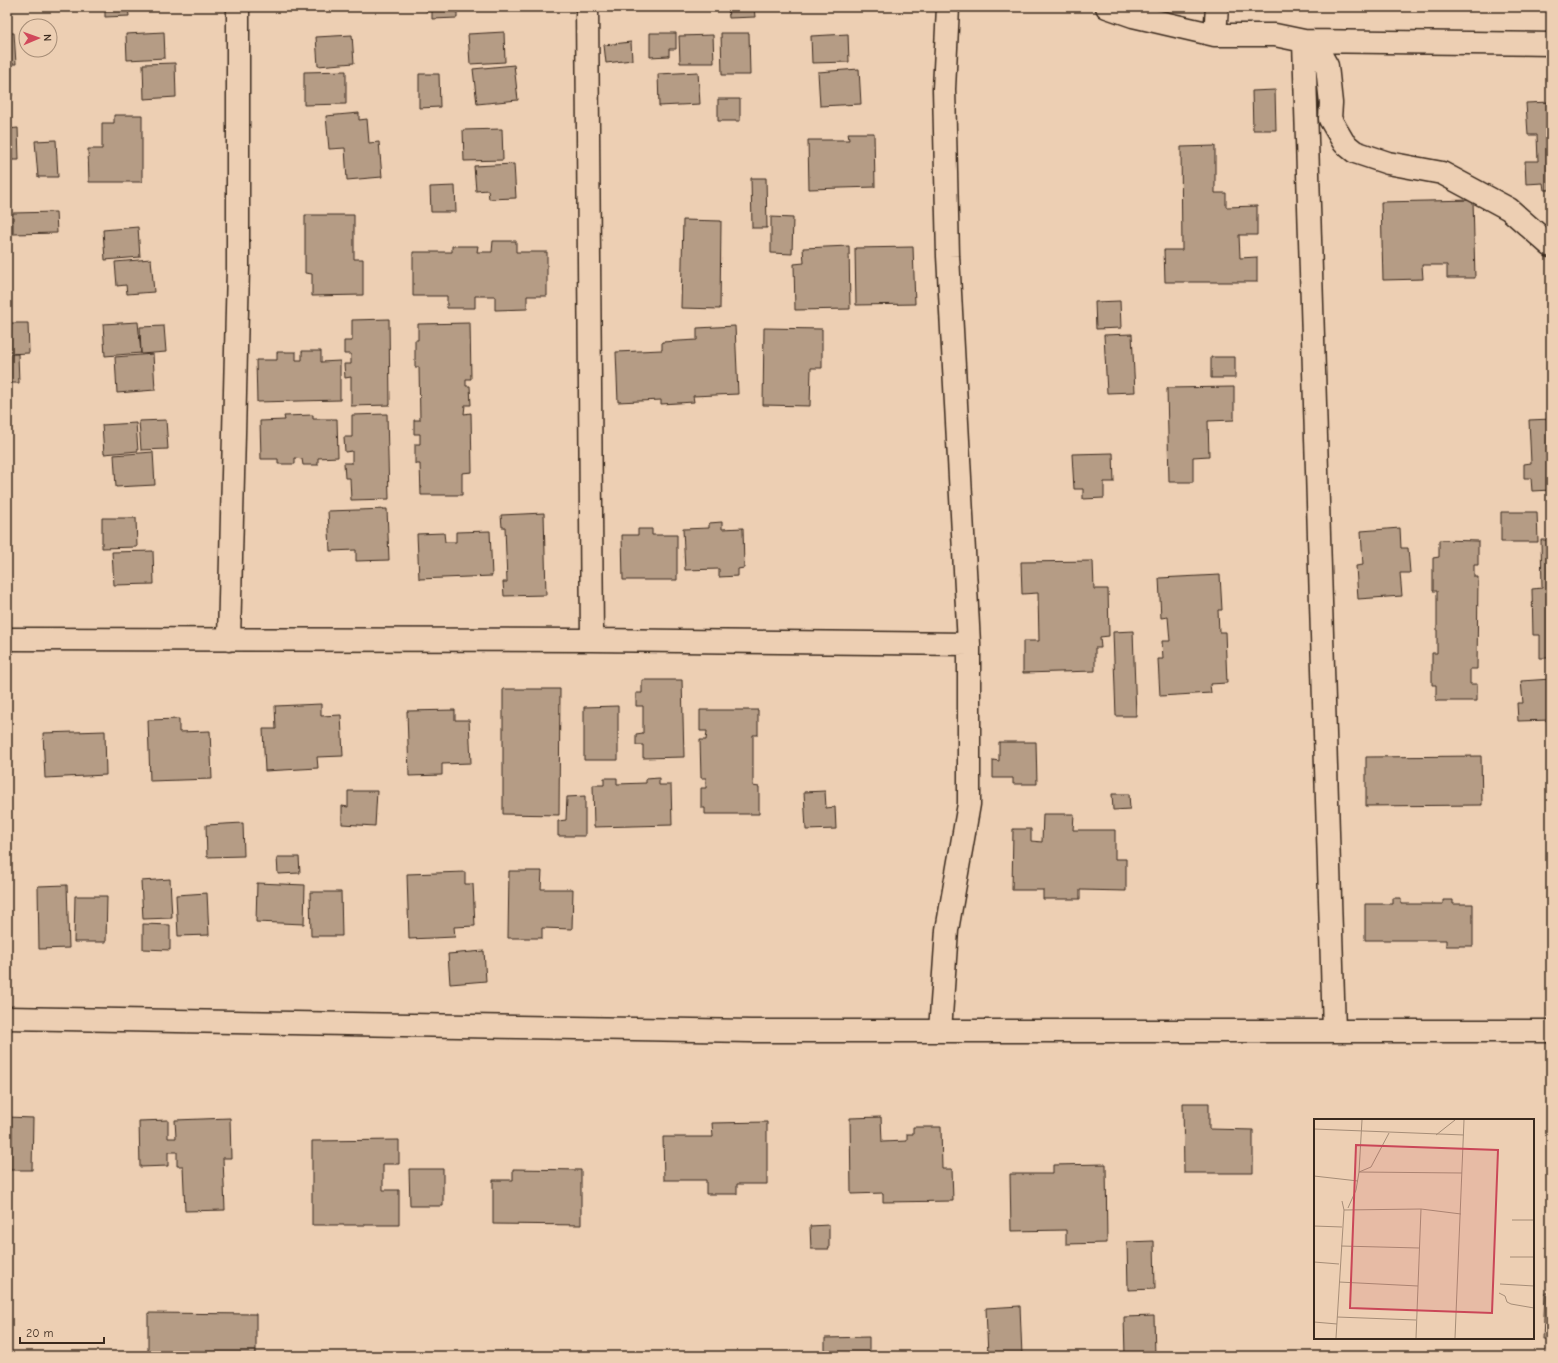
<svg xmlns="http://www.w3.org/2000/svg" width="1558" height="1363" font-family="'Comic Neue',sans-serif">
	<rect width="100%" height="100%" fill="#edcfb3"/>
	<filter id="ink" filterUnits="userSpaceOnUse"><feTurbulence type="fractalNoise" baseFrequency=".025" numOctaves="2"/><feDisplacementMap in="SourceGraphic" scale="8" xChannelSelector="R" yChannelSelector="G"/><feConvolveMatrix kernelMatrix="1 2 1 2 8 2 1 2 1" color-interpolation-filters="sRGB"/></filter>
	<g filter="url(#ink)">
		<!-- building -->
		<path fill="#b59c85" stroke="#3b2a1e" d="M105 7H128L129 16 105 17Z
			M425 7H457V18L432 19V11H426Z
			M728 7H754L755 17 729 18Z
			M164 32 165 58 127 60 126 34Z
			M504 32 505 62 470 64 468 34Z
			M7 33H14L16 64H7Z
			M650 33H676V49H669V56L650 57Z
			M721 33H749L750 75H722Z
			M848 34 849 62 812 63 811 36Z
			M352 35 354 63 318 66 316 37Z
			M713 35 714 63H680L679 36Z
			M631 42 632 60 606 63 604 45Z
			M175 63 176 97 144 99 143 64Z
			M514 65 518 100 477 104 473 69Z
			M7 66H12V96H7Z
			M859 69 861 104 820 106 818 72Z
			M346 71V104L304 105V72Z
			M698 72 700 104 659 106 658 74Z
			M419 74H439L440 107 419 108Z
			M1275 90 1276 130H1253L1252 91Z
			M718 99H740V121H718Z
			M1551 102V190H1544L1543 183 1526 184 1525 161H1538L1537 135H1528L1526 103Z
			M359 113V120L367 119 369 143 379 142 382 177 347 180 345 148 329 149 326 116Z
			M114 115H142V182H89L88 149H102V123H114Z
			M18 128 19 160H7V129Z
			M502 129 503 160 464 161 463 130Z
			M848 133H874L875 187 809 189 808 140H849Z
			M56 140 58 177H38L35 141Z
			M1215 146V193H1226V207L1257 206V235H1239L1240 258 1257 257V282H1165L1164 250H1182L1181 147Z
			M514 164 516 198 489 199 488 190 476 191 474 166Z
			M751 178H766L767 228H752Z
			M455 186 456 212H431L430 187Z
			M1473 200 1475 278H1447V265H1422L1423 279 1383 280 1381 202Z
			M56 212 57 233 13 234V213Z
			M305 215H354V259H363V295L312 296V274L305 273Z
			M771 217 793 218 792 254 771 253Z
			M683 220 721 221 720 309 681 308Z
			M138 227 140 257 105 260 103 230Z
			M493 241H516V252H547V296H527V309L495 310V296H475V308H447V296H413V252H452V246H478L477 252H492Z
			M849 246 850 309 795 310 794 264 804 263 803 248Z
			M913 247 915 304 856 305 855 248Z
			M151 259 154 292 127 294 126 285 117 286 115 262Z
			M1120 301 1121 328 1096 329 1095 302Z
			M389 319 390 405 351 406V377L345 378 344 364H351V354H344V341H352V320Z
			M138 322 141 353 105 356 103 324Z
			M7 323H28L29 353 7 354Z
			M470 323 471 379H466V386H470L471 405H465L464 414 471 413 472 472 462 473V495H421L420 464H415V444H420V434H414V420H420L419 367H415V340H418V324Z
			M164 326 166 352 141 354 140 327Z
			M735 326 738 394 693 396 694 402 661 404V400L618 402 616 352 662 350V342L697 340V328Z
			M764 328 822 329V368H811L810 406 763 405Z
			M1132 334 1135 392 1107 393 1104 335Z
			M302 351H321V362L340 361V400L257 402 256 360H277V352H296V360H302Z
			M7 354H18L19 383H7Z
			M153 354 155 390 117 393 115 357Z
			M1211 357H1235V378H1211Z
			M1234 387V420L1208 421 1209 456 1193 457V482H1169L1167 388Z
			M387 414 389 499 351 500 350 478H345L344 463H352V451L345 452 344 437H352V415Z
			M313 415V419H337L338 457 318 458V465H303L302 459 295 458V464H278V459H261L260 421 285 420 284 416Z
			M1551 419V490L1532 491 1531 478H1524V464L1531 463 1529 420Z
			M166 420 168 449 141 450 139 421Z
			M136 423 138 451 104 454 102 425Z
			M153 452 155 485 116 487 114 455Z
			M1113 453 1114 482H1104V498L1083 499V489H1074L1072 454Z
			M387 509 389 560 356 561V550L330 551 328 511Z
			M1501 512H1537L1538 542H1501Z
			M544 513 546 595 504 596 503 582H507L505 527H502L501 515Z
			M102 518H136L137 547 102 548Z
			M722 522V529L743 528 744 568 738 569V576L719 577V569L685 570 683 529 709 528V523Z
			M1400 528 1401 548H1408L1410 573H1400L1402 596 1358 599 1356 566 1363 565 1361 531Z
			M638 529H652V535H677V580H623L622 535H638Z
			M490 531 492 576 419 579 417 534 444 533 445 542H456V532Z
			M1439 540 1478 541V565H1474V577H1478L1477 669H1470V684H1477V701H1436V685H1432V653H1437V591H1433V558L1439 557Z
			M1541 540H1551V658H1540V635H1533L1532 589 1542 588Z
			M153 551 154 584 114 585 112 552Z
			M1093 561 1094 589H1108L1109 636 1100 637 1101 648H1095V671L1023 673V641H1039L1038 593 1022 594 1021 562Z
			M1220 575 1222 610H1218L1219 632H1225L1227 683 1210 684 1211 693 1160 696 1158 659H1163L1162 641H1170L1168 617 1161 618 1159 578Z
			M1133 631 1136 716H1116L1113 632Z
			M1551 679V720L1518 721 1517 703H1523L1521 681Z
			M642 680H682L684 757 643 758V745H636V734L643 733V706H636V693H642Z
			M503 689H560L559 815 503 814Z
			M321 704V716L341 715 343 756 317 757 318 768 265 771 263 729H276L275 706Z
			M618 706V760H584V707Z
			M455 710V720H469L471 763 442 764V775L409 776 407 711Z
			M700 710H758V735H753V786L759 787V814H705V808H701V788H706V778H701L700 740H706L707 731H700Z
			M179 719V732L210 731 212 779 150 781 148 720Z
			M105 731 106 775 45 778 43 733Z
			M999 742H1036L1037 784H1013V778H993V760L999 761Z
			M1481 756 1482 805 1366 806V757Z
			M604 778H617V784L646 783V779L659 778V785H671L672 825 594 827 593 785H604Z
			M348 791H377L375 826 342 824V806L348 807Z
			M825 791 826 808 835 807 836 829 806 830 804 792Z
			M1112 794H1129L1130 809 1113 810Z
			M585 796V836H558V821L566 820 567 797Z
			M1043 814H1074L1073 830H1115V859H1126V891L1080 890V899H1043V890H1012L1013 829H1031V841L1042 842Z
			M243 823 244 856 207 857 206 825Z
			M277 857H299L300 873 278 874Z
			M509 871H542L541 889H573L572 929 542 928V938H508Z
			M465 872V884H473L475 926 454 927 455 937 409 939 407 874Z
			M170 879 172 918 143 919 141 881Z
			M257 883 305 885 304 924 256 922Z
			M67 885 69 948 39 949 38 886Z
			M310 892H341L342 936H311Z
			M207 893 209 935 178 936 176 895Z
			M75 896H107L106 942H74Z
			M1393 898H1401V904H1443V900H1453V904H1473V946H1446V940H1365V904H1393Z
			M143 924 170 925V950L143 949Z
			M484 951 486 981 450 984 448 954Z
			M1183 1103H1209V1129L1253 1130V1173H1184Z
			M7 1117 33 1118 32 1170H7Z
			M881 1117 882 1142 907 1141V1134H913V1127H941L942 1169H952L953 1201 883 1202V1193L851 1194 850 1118Z
			M230 1118 231 1158H223L225 1210 185 1211 183 1166H177V1152H168V1166L140 1167 139 1121 168 1120V1138H176L175 1120Z
			M767 1122V1184H737V1194H706V1180H664L663 1137H713L712 1123Z
			M399 1140V1164H383V1190H399V1225H312V1141Z
			M1106 1164 1107 1243 1066 1244V1230L1011 1231 1010 1174H1053V1165Z
			M409 1169H443V1206H410Z
			M513 1169 581 1170V1225L493 1224V1180H513Z
			M829 1225V1249H811L810 1226Z
			M1154 1241 1155 1289 1128 1290 1127 1242Z
			M1545 1293H1551V1340H1543Z
			M1020 1306 1022 1356H988L986 1308Z
			M148 1313 256 1314V1356H148Z
			M1154 1316 1155 1356H1125L1124 1317Z
			M869 1337V1356H825V1338Z"/>
		<g fill="none" stroke-linecap="round" stroke-linejoin="round">
			<defs>
				<path id="minor" d="M587 7 592 640
					M1107 7 1133 16 1215 35H1275L1304 41 1318 50 1327 66 1331 103 1330 119 1344 143 1355 152 1388 163 1442 173 1509 209 1551 246
					M1215 35 1217 7
					M7 639 592 640 969 644
					M229 640 238 268V7
					M7 1018 751 1031H1551
					M940 1031 947 930 969 804V644L948 256 944 89 948 7
					M1334 1031 1304 41 1551 44"/>
			</defs>
			<!-- minor casing -->
			<use href="#minor" stroke="#3b2a1e" stroke-width="25"/>
			<!-- minor -->
			<use href="#minor" stroke="#edcfb3" stroke-width="22"/>
		</g>
	</g>
	<!-- overview -->
	<g transform="translate(1314 1119)">
		<rect width="220" height="220" fill="#edcfb3"/>
		<path fill="none" stroke="#a68d77" stroke-width="1" d="M48 1 45 53 148 54M0 10 150 16M122 16 141 1M0 57 44 62M34 89 42 71 45 53 57 48 75 14M30 91 107 90 147 95M198 101H220M0 107 28 108M27 127 105 129M196 138H220M0 143 25 145M25 163 104 167M186 165 220 167M185 174 191 177 193 183 197 185 220 189M23 198 102 201M0 203 23 205M22 219 30 91 28 82M102 219 107 90M141 219 150 1"/>
		<path fill="#ca4758" fill-opacity="0.15" stroke="#ca4758" stroke-width="2" d="M42 26 184 31 178 194 36 189Z"/>
		<rect width="220" height="220" fill="none" stroke="#3b2a1e" stroke-width="2"/>
	</g>
	<!-- margin -->
	<rect width="1558" height="1363" fill="none" stroke="#edcfb3" stroke-width="24"/>
	<rect x="12" y="12" width="1534" height="1339" fill="none" stroke="#3b2a1e" stroke-width="1.5" filter="url(#ink)"/>
	<!-- north arrow -->
	<g transform="translate(38 38) rotate(88)"><circle r="19" fill="#edcfb3" stroke="#a68d77"/>
	<path d="M0-3L7 15L0 10L-7 15Z" fill="#d1495b"/>
	<text y="-6" font-size="11" font-weight="bold" text-anchor="middle" fill="#3b2a1e">N</text>
	</g>
	<!-- scale -->
	<path d="M20 1337v6h84v-6" fill="none" stroke="#3b2a1e" stroke-width="2"/>
	<text x="26" y="1337" font-size="12" fill="#3b2a1e" stroke="#edcfb3" stroke-width="3" paint-order="stroke">20 m</text>
</svg>
